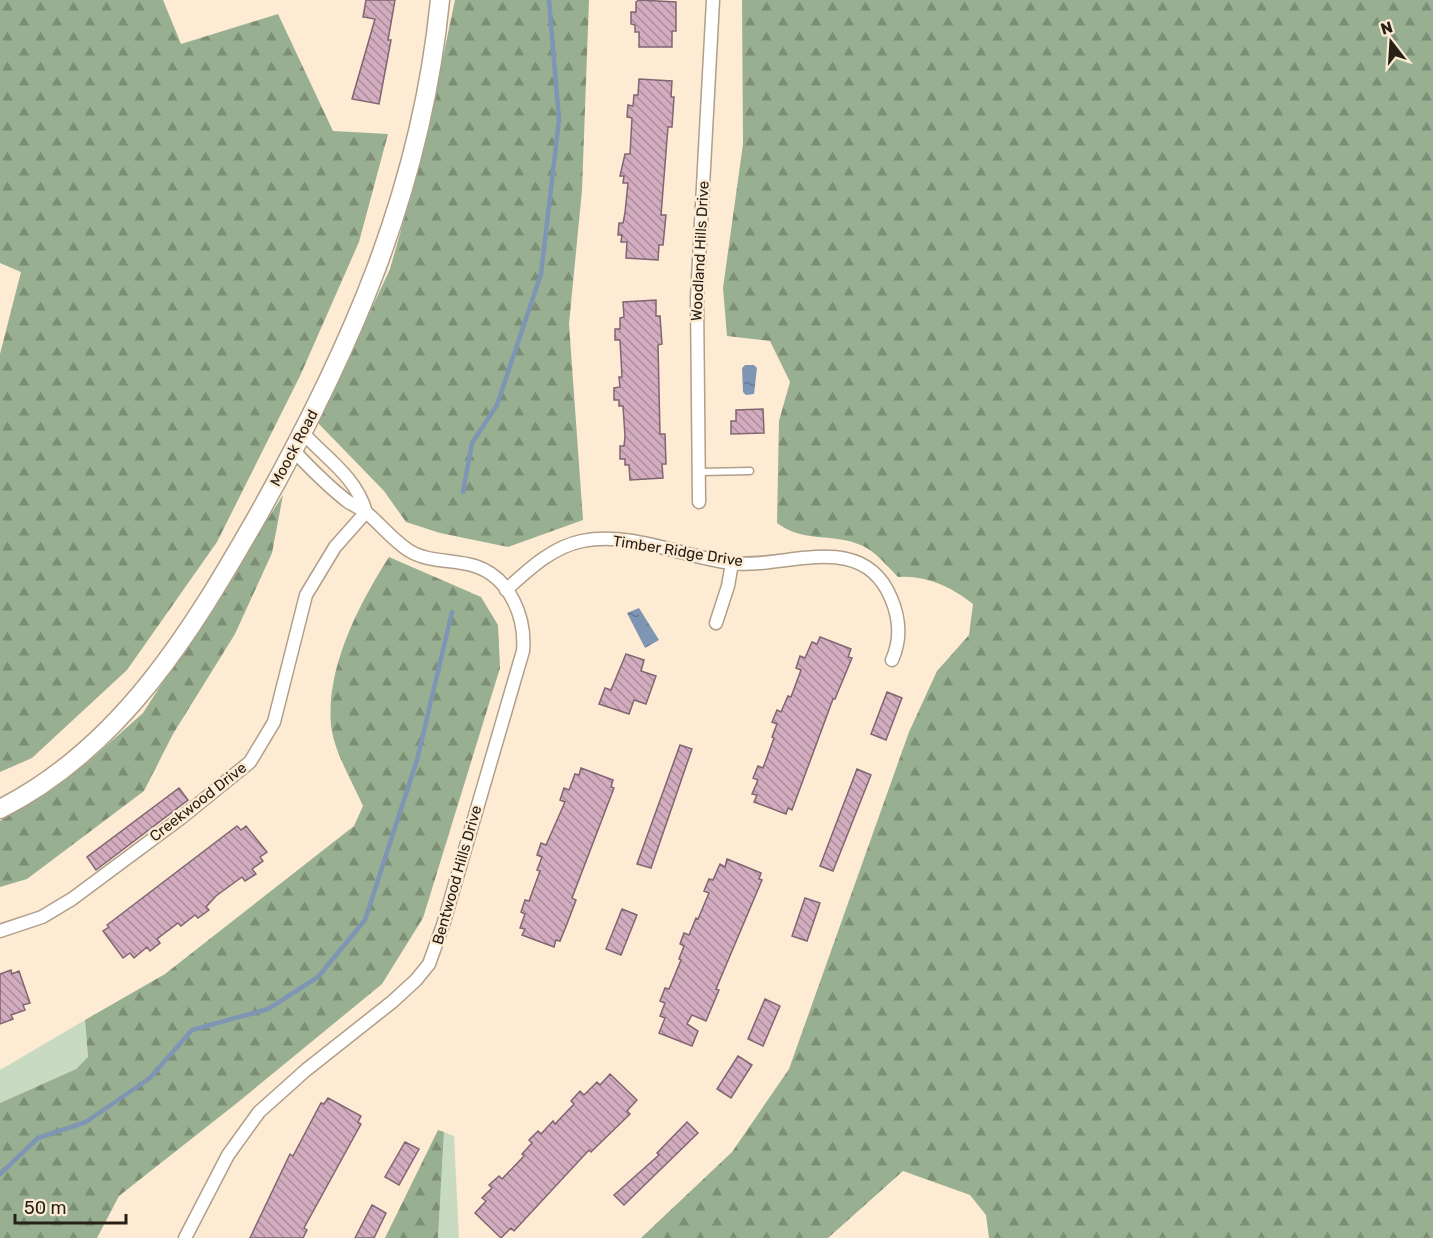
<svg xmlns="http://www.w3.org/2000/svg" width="1433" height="1238" font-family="Rubik,sans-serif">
	<defs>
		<pattern id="forest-firs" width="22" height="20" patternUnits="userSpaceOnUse" patternTransform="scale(1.5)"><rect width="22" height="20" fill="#98b091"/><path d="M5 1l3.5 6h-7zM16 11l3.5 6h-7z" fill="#7c8f75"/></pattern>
		<pattern id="water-ripples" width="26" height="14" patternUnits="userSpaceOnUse" patternTransform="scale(1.5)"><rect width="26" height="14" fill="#7f95b4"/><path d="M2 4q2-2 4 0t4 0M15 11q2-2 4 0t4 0" fill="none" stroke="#687991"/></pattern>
		<pattern id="building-back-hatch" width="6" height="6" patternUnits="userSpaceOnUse" patternTransform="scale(1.5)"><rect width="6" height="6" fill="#d3acbf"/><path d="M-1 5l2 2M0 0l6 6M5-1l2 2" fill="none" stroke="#ab8c9a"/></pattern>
	</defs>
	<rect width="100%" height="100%" fill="#fdebd4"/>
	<!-- green -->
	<path fill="#c8dbc2" d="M85 1020 88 1057 76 1069 0 1103V1070Z
		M444 1132 454 1136 459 1238H438Z"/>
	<!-- forest -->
	<path fill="url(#forest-firs)" d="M0 0H163L181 44 278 14 333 131 388 134 359 242 300 376 217 542 127 670 32 758 0 772V354L21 272 0 263Z
		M455 0H589L582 190 569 324 583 520 508 547 440 533 406 522 384 491 318 423 390 269 422 156Z
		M742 0H1433V1238H989L986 1215 970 1195 903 1171 828 1238H641L732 1152 789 1069 909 732 937 671 969 635 973 604C950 586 926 575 898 577 888 567 876 552 863 546 833 532 805 544 777 523L779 421 790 382 770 341 727 336 723 288 743 144Z
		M283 495 272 553 235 634 173 734 144 791 27 879 0 887V821L88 762 143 713Z
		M389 557 481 597 498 625 500 668 423 918 382 984 237 1103 119 1196 97 1238H0V1103L76 1069 88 1057 85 1020 165 974 354 826 363 806C352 781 334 752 331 725 326 667 359 604 389 557Z
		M438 1130 444 1132 438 1238H385Z"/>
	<!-- water -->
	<path fill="url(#water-ripples)" d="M745 365H754L757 368 754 394 746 395 743 392 742 368Z
		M639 608 659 640 645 648 627 613Z"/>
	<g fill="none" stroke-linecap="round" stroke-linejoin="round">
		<!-- stream -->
		<path stroke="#7f95b4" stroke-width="4.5" d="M463 492 472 443 497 405 541 274 559 120 549 0
			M0 1174 38 1138 86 1122 150 1078 192 1030 268 1009 318 977 365 920 417 760 452 612"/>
	</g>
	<!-- building -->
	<path fill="url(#building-back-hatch)" stroke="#7f6672" stroke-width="1.5" d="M366 0H395L388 40H391L379 104 352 99 375 19 363 17Z
		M639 0 676 2V31H672V47H639V32H635V25L631 24V12H636V2Z
		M639 79 672 81 671 97H674L672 127H668L661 215H666L663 245H659L658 260 626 258 627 242H621L622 235H618L619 223H623L625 213 628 183H623L624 176H620L625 154H630L632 118 627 117 628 105 633 106 634 95H638Z
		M656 300V316H660L662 344 658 345 660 434H665L666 464H662L663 478 630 480 629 465H625V459H620V446H624L625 436 623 406H619V400H614V388L620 387 619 377H622L620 340H615V329H620V318L624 317 623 302Z
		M763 409 764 433 731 434V421H736V410Z
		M820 637 851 649 848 657 852 658 835 699H833L792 810 788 808 786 814 754 802 757 795 752 794 758 780 753 778 758 766 763 768 774 738 772 737 777 724 772 722 777 710 781 712 788 696 791 697 801 670 796 668 800 656 805 658 812 642 817 644Z
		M626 654 644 660 641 671 656 676 646 704 634 700 629 714 599 704 605 688 611 690Z
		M887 692 902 698 886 740 871 734Z
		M680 745 692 749 651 868 637 864Z
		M581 768 613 780 611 787 614 788 572 898 576 900 567 924 560 941 556 940 554 947 522 935 525 929 520 928 525 914 521 912 525 900 529 901 540 871 537 870 542 857 537 855 541 843 546 845 565 802 560 800 564 788 569 790 575 774 579 775Z
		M857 769 871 775 833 871 820 866Z
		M179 788 188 800 96 870 87 857Z
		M237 826 241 830 246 826 267 852 260 857 263 861 252 869 256 874 245 881 242 877 216 896 206 907 209 910 198 918 195 915 181 926 178 923 157 939 160 943 150 951 147 947 134 958 130 953 123 958 103 931 109 927 107 925Z
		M727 859 761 873 759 879 762 880 716 989 719 990 706 1021 692 1015 687 1024 698 1031 692 1046 659 1033 665 1018 660 1016 665 1003 660 1001 665 988 669 989 681 960 679 959 684 946 680 944 684 933 689 935 696 918 698 919 709 893 704 891 709 879 713 880 720 864 725 867Z
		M805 898 820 903 807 941 792 936Z
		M622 909 637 915 621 955 606 949Z
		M11 970 12 974 19 971 30 1003 23 1005 25 1010 11 1015 13 1019 0 1024V974Z
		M765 999 780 1006 763 1046 748 1039Z
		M738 1056 752 1065 731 1098 717 1089Z
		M610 1074 637 1100 627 1111 630 1114 591 1152 589 1150 514 1231 511 1228 501 1238 475 1213 486 1201 482 1198 492 1188 489 1185 499 1176 502 1179 524 1156 522 1154 532 1143 529 1140 538 1131 541 1134 553 1121 555 1124 574 1104 571 1101 580 1091 584 1095 597 1082 600 1085Z
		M328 1098 361 1116 358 1122 361 1124 304 1228 307 1230 303 1238H250L290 1154 293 1156 321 1103 324 1104Z
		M687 1122 698 1133 624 1205 614 1195 659 1155 657 1153Z
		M405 1142 419 1149 399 1185 385 1177Z
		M372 1205 386 1213 374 1238H355Z"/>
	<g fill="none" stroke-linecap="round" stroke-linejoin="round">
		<defs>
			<path id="lane" d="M700 472 750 471"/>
			<path id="street" d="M303 433C327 459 356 477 366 512
				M699 502 697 298 713 0
				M506 590C528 570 552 547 582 541 631 531 683 557 731 563 784 570 862 528 891 598 900 619 901 640 892 660
				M716 623 728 586 732 563
				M0 931 42 917 72 899 181 818 250 762 274 722 306 595 335 547 366 512
				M185 1238 228 1155 259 1112 306 1070 392 1002 416 980 429 964 443 925 523 651C526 618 510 577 475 566 453 559 428 563 408 550 392 539 381 525 367 513 361 508 354 506 347 501 328 486 310 468 294 451"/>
			<path id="secondary" d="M0 809C121 748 192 631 257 517 350 351 421 192 440 0"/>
		</defs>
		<!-- lane casing -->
		<use href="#lane" stroke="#b09f89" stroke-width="9"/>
		<!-- street casing -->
		<use href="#street" stroke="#b09f89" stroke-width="15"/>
		<!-- secondary casing -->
		<use href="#secondary" stroke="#b09f89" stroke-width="21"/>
		<!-- lane -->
		<use href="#lane" stroke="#fff" stroke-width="6"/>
		<!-- street -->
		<use href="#street" stroke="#fff" stroke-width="12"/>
		<!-- secondary -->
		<use href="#secondary" stroke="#fff" stroke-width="18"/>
	</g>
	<g text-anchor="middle" stroke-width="5" stroke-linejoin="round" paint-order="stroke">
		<!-- street labels -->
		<g font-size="15" fill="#262017" stroke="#fdebd4">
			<text transform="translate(700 251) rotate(-87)" y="5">Woodland Hills Drive</text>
			<text transform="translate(294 448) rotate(-62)" y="5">Moock Road</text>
			<text transform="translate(678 551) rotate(9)" y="5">Timber Ridge Drive</text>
			<text transform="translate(198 802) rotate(-38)" y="5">Creekwood Drive</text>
			<text transform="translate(457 875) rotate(-74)" y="5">Bentwood Hills Drive</text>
		</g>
	</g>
	<!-- north arrow -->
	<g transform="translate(1391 42) rotate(343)" stroke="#fdebd4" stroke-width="4.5" paint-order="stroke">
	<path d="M0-4.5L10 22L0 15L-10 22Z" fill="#262017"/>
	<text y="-9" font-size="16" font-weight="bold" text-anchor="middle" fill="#262017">N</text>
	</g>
	<!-- scale -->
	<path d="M15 1214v9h111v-9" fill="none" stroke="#262017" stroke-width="3"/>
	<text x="24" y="1214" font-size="18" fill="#262017" stroke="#fdebd4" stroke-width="4.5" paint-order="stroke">50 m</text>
</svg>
